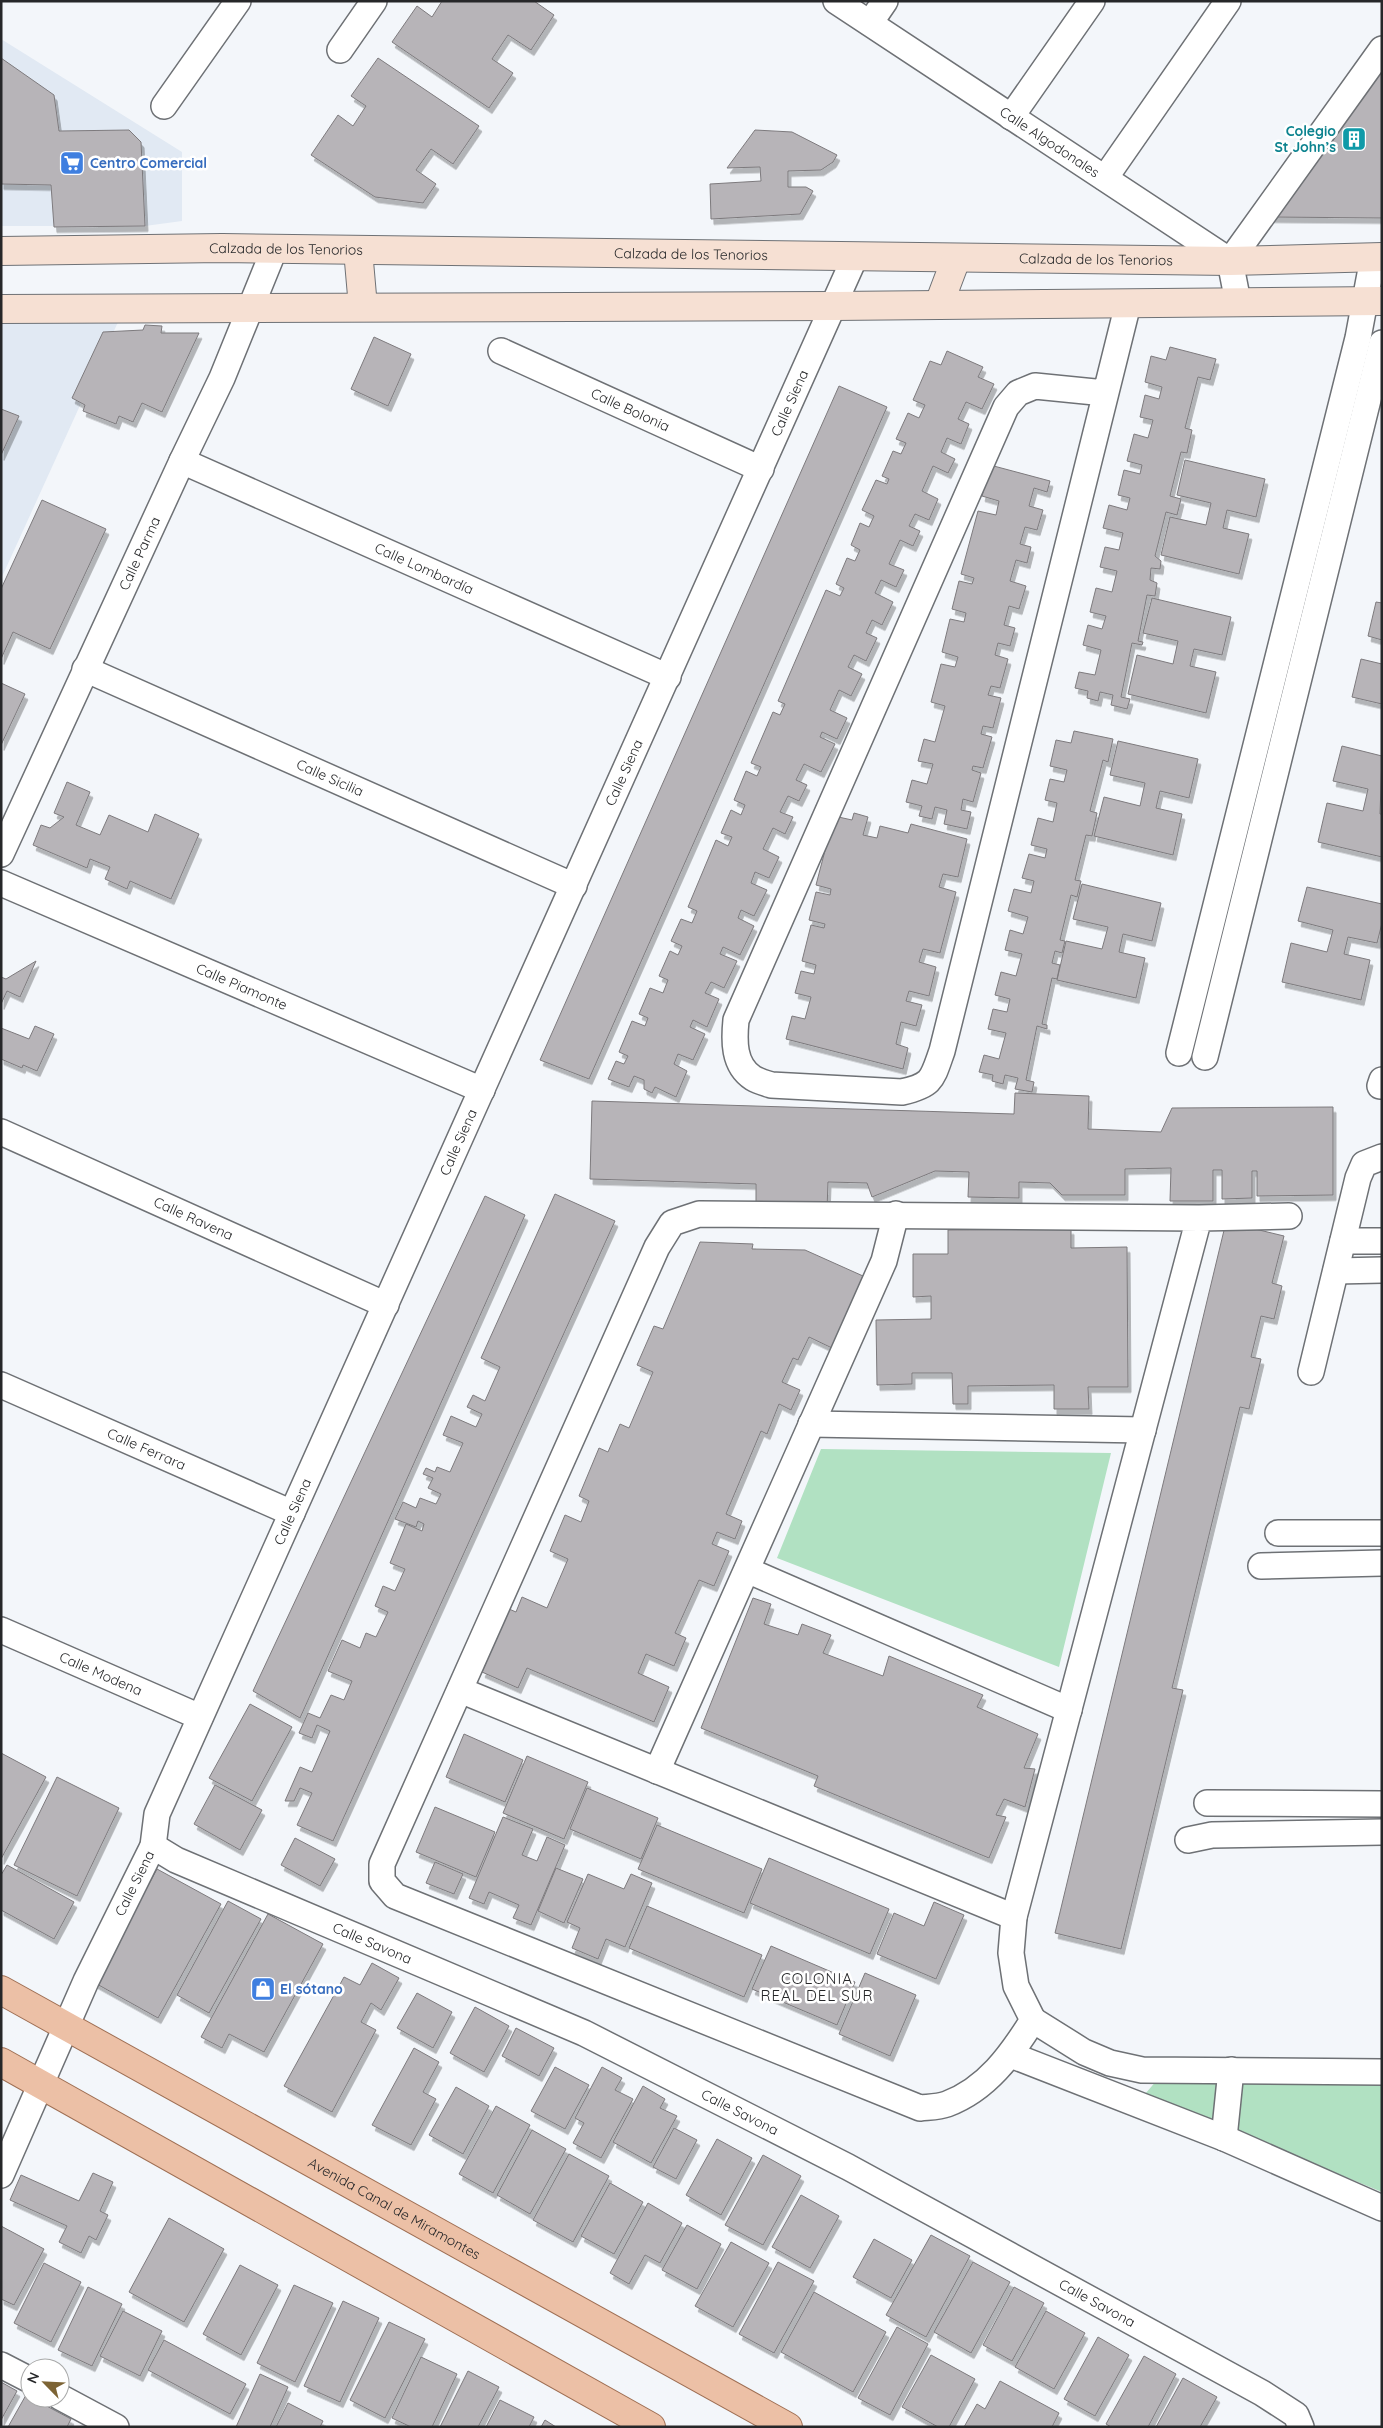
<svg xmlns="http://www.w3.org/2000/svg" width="1383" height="2428" font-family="Quicksand,sans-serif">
	<defs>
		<filter id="shadow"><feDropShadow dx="3" dy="5.5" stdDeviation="0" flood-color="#0004"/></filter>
	</defs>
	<rect width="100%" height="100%" fill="#f3f6fa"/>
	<!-- built -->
	<path fill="#e1e9f3" d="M1 39 182 152V221L145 226H1Z
		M1 322H118L1 579Z"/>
	<!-- green -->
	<path fill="#b1e1c2" d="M821 1449 1111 1453 1059 1667 777 1558Z
		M1158 2079 1382 2084V2192L1145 2094Z"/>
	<!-- building -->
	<path fill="#b7b4b8" stroke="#7d7a7d" filter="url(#shadow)" d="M442 1H534L554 15 531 50 508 35 492 59 513 73 489 108 392 42 417 6 432 17Z
		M1 58 54 95 59 131 129 130 141 142 145 226 54 227 51 185 1 184Z
		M378 58 479 126 453 164 431 149 416 170 436 184 423 203 375 197 311 155 338 115 353 126 366 106 351 96Z
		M1382 61V218L1270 217Z
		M755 130 792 132 837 155 833 162 821 170 788 171V187H806L813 191 800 214 711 219 710 184 761 181 760 167 727 168Z
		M145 325 162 326 161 333H199L162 412 142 403 133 422 119 416 116 424 83 411 85 405 72 398 103 332 143 330Z
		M374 337 411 354 388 406 351 389Z
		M1170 347 1216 359 1210 380 1198 377 1185 428 1192 430 1187 453 1181 452 1170 496 1181 499 1177 515 1166 512 1155 556 1161 561 1160 569 1151 568 1150 580 1157 583 1155 596 1147 595 1138 641 1143 642 1142 645 1132 643 1121 697 1130 699 1127 709 1111 705 1113 695 1100 692 1098 701 1087 698 1088 691 1075 688 1079 672 1095 675 1101 650 1083 645 1088 625 1102 629 1106 616 1090 612 1096 588 1112 592 1117 571 1100 567 1105 547 1119 550 1123 533 1103 528 1109 505 1127 510 1130 498 1118 495 1124 470 1140 474 1142 465 1127 461 1134 434 1148 438 1153 420 1140 417 1145 395 1159 399 1162 387 1145 382 1151 356 1166 360Z
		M947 351 983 367 978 377 994 384 982 409 966 402 958 419 969 424 961 444 947 438 941 452 955 459 948 473 933 466 922 491 938 499 929 520 915 514 909 526 920 531 913 546 900 540 889 564 904 570 896 587 881 580 875 593 893 602 882 625 872 620 866 633 877 638 866 661 854 655 848 667 862 674 851 696 839 690 830 710 847 718 837 739 822 732 820 737 835 744 821 772 804 764 796 780 807 785 799 801 788 796 780 812 793 817 785 834 773 828 763 849 779 857 769 878 755 872 751 883 767 890 754 916 741 910 738 918 754 926 740 955 723 947 720 954 737 961 724 988 711 982 705 993 719 999 707 1027 693 1020 690 1027 705 1034 693 1060 678 1054 674 1064 687 1071 676 1097 655 1087 652 1093 644 1089V1080L634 1076 629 1087 608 1079 616 1061 624 1064 628 1056 619 1052 632 1021 645 1026 648 1018 639 1014 650 988 663 993 668 980 659 976 670 951 678 955 682 946 671 941 681 919 692 923 697 911 688 907 716 840 728 846 732 837 721 833 731 810 741 815 745 805 734 800 746 771 757 776 761 767 751 763 773 712 780 715 785 704 778 701 826 590 840 596 844 588 836 584 847 558 855 561 860 550 851 545 860 523 869 527 874 516 862 510 876 480 887 484 889 479 882 476 893 451 901 454 906 443 896 439 908 413 919 418 925 405 913 400 930 361 941 365Z
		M839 386 887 407 589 1079 540 1060Z
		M1 409 19 416 1 455Z
		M1185 460 1265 479 1256 517 1227 510 1223 528 1249 534 1239 574 1161 555 1170 517 1206 525 1211 503 1177 495Z
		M990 465 1050 481 1047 492 1034 488 1029 506 1043 510 1037 530 1025 527 1020 544 1031 547 1027 563 1016 560 1010 581 1026 586 1019 609 1009 606 1004 625 1015 628 1010 646 998 643 995 655 1008 659 1000 688 991 686 988 695 1001 698 993 728 983 726 981 734 992 737 983 768 973 766 972 770 981 773 973 802 963 799 961 810 971 812 967 829 944 824 947 810 935 807 932 819 919 816 922 806 906 802 912 780 927 784 933 764 918 761 924 739 935 742 945 706 931 702 941 664 955 667 958 657 942 652 950 619 964 622 966 613 952 609 959 581 972 584 974 578 961 574 978 511 996 515 999 501 982 496Z
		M42 500 106 529 50 649 13 632 1 659V589Z
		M1152 598 1231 617 1222 655 1194 649 1190 666 1216 672 1206 713 1128 694 1137 655 1173 664 1178 641 1143 633Z
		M1376 602 1382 603V640L1368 636Z
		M1361 659 1382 664V704L1352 697Z
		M1 683 25 694 1 745Z
		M1074 731 1113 739 1108 762 1103 760 1090 811 1097 813 1092 836 1086 835 1075 880 1081 881 1077 897 1071 895 1060 940 1065 941 1062 953 1055 951 1052 963 1060 965 1057 979 1052 978 1042 1024 1047 1025V1029L1037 1026 1026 1080 1034 1082 1032 1092 1015 1089 1018 1078 1005 1075 1003 1084 992 1081 993 1075 979 1072 984 1055 999 1059 1006 1033 988 1029 993 1009 1007 1012 1010 999 995 995 1001 972 1016 976 1022 954 1005 950 1010 930 1023 934 1028 917 1008 911 1014 889 1031 893 1034 881 1022 878 1029 854 1045 858 1047 849 1031 845 1038 818 1053 822 1057 803 1045 800 1050 779 1064 782 1067 770 1050 766 1056 740 1071 743Z
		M1118 741 1198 759 1189 798 1160 791 1156 808 1182 814 1173 855 1094 836 1104 797 1140 806 1145 783 1110 775Z
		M1342 746 1382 756 1380 814H1382V857L1318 842 1327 803 1363 811 1368 789 1333 781Z
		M67 782 90 792 76 825 100 835 109 815 148 832 155 814 199 834 171 899 130 881 127 889 105 879 110 867 90 859 87 868 33 845 41 825 50 828 64 817 54 813Z
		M854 813 868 817 863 835 877 838 880 826 908 833 911 824 967 839 958 877 943 874 939 887 956 892 940 953 923 949 919 962 936 967 929 996 909 991 906 1001 922 1005 916 1026 901 1022 896 1044 908 1048 903 1069 786 1039 792 1016 805 1019 811 997 795 993 801 971 814 974 816 965 802 961 811 925 824 928 825 924 809 920 816 892 830 895 831 889 816 885 834 816 852 820Z
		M1082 884 1161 903 1152 941 1123 934 1119 952 1145 958 1136 998 1057 980 1066 941 1102 949 1108 927 1073 919Z
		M1307 887 1382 904V923L1377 943 1348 937 1344 954 1370 960 1361 1000 1282 982 1291 943 1327 952 1333 930 1298 921Z
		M36 961 20 997 7 991 1 1004V977L6 979Z
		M35 1026 54 1034 37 1071 23 1065 22 1068 1 1059V1028L29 1039Z
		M1015 1093 1089 1096 1088 1129 1161 1132 1172 1108 1333 1107V1195L1257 1196V1171H1252V1198L1222 1199V1170H1213V1201H1170L1171 1168 1125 1169V1195H1062L1050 1183 1019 1182V1198L968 1197 969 1172 935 1171 872 1197 867 1183 828 1182 827 1210 756 1207V1184L590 1179 592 1101 1014 1114Z
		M555 1194 615 1221 333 1841 297 1825 312 1793 300 1788 294 1801H285L300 1767 312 1772 330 1731 317 1725 312 1738 299 1733 308 1713 320 1718 331 1695 344 1700 352 1681 328 1671 342 1640 360 1648 366 1633 376 1637 388 1612 375 1606 383 1586 395 1591 405 1569 390 1563 406 1524 422 1531 424 1524 418 1521 416 1527 395 1519 403 1502 416 1508 420 1498 436 1504 441 1494 428 1488 433 1478 423 1474 426 1468 435 1472 437 1467 450 1472 463 1443 443 1435 451 1416 476 1427 482 1414 467 1407 473 1395 485 1401 500 1367 481 1358Z
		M485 1196 525 1215 300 1718 253 1691Z
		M1226 1222 1284 1236 1272 1283 1282 1286 1274 1319 1261 1316 1251 1357 1261 1359 1249 1409 1240 1407 1172 1688 1183 1690 1121 1949 1055 1933Z
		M1071 1229V1248L1127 1247 1128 1387H1088L1089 1409H1054V1385L968 1386V1404H953L952 1373H912V1384L877 1385 876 1320 931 1319V1296L913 1297V1254H948V1230Z
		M700 1242 753 1244 752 1249 805 1250 863 1276 832 1348 809 1337 798 1360 793 1358 782 1382 800 1390 791 1410 779 1404 767 1434 761 1431 726 1514 742 1521 735 1539 717 1532 712 1544 729 1551 714 1586 699 1580 675 1633 686 1638 674 1666 646 1654 638 1673 669 1687 654 1722 527 1668 518 1688 482 1672 509 1609 516 1612 522 1597 547 1608 568 1559 550 1551 565 1515 581 1522 589 1501 579 1496 599 1448 608 1452 620 1424 629 1428 653 1372 637 1365 654 1326 663 1329Z
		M753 1598 771 1604 764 1624 798 1635 802 1624 831 1635 823 1653 883 1676 889 1656 983 1695 977 1707 1038 1734 1024 1768 1035 1769 1025 1807 1004 1799 996 1815 1006 1817 989 1858 814 1786 818 1776 701 1728Z
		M250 1704 292 1727 252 1801 209 1778Z
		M464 1734 523 1760 505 1802 446 1777Z
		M1 1753 46 1777 1 1859Z
		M527 1756 588 1782 564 1839 503 1813Z
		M57 1777 119 1808 77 1896 14 1865Z
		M215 1785 262 1810 240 1850 194 1824Z
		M587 1788 658 1818 641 1859 570 1829Z
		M435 1807 495 1832 476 1877 416 1852Z
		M503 1817 533 1829 522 1855 537 1861 547 1837 565 1845 531 1925 513 1918 519 1905 489 1892 484 1904 469 1898Z
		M657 1825 762 1869 744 1913 638 1869Z
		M295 1838 335 1859 320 1886 281 1865Z
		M769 1858 889 1909 870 1954 750 1903Z
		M435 1862 463 1874 454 1894 426 1883Z
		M7 1865 74 1902 54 1939 1 1910V1875Z
		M556 1868 583 1879 564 1923 538 1911Z
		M157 1869 221 1904 158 2018 95 1983Z
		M588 1874 624 1889 631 1874 652 1883 625 1947 606 1939 598 1959 572 1948 580 1928 567 1922Z
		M228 1901 261 1919 209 2013 177 1995Z
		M934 1902 964 1915 936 1979 877 1954 894 1913 924 1926Z
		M647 1906 762 1955 744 1997 629 1948Z
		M268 1914 323 1944 264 2052 229 2034 222 2048 201 2037Z
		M771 1946 855 1982 837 2025 752 1989Z
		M372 1963 399 1978 381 2010 371 2003 361 2022 376 2030 332 2112 284 2086 344 1977 360 1985Z
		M865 1973 916 1995 890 2056 839 2034Z
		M417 1993 452 2012 433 2048 397 2028Z
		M475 2007 509 2026 484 2072 450 2053Z
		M516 2028 554 2048 539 2076 502 2056Z
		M414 2048 439 2062 423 2092 436 2099 411 2145 372 2125Z
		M555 2067 589 2085 565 2129 531 2111Z
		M602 2067 622 2078 615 2090 633 2099 601 2158 573 2143 584 2123 575 2118Z
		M643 2086 665 2099 660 2108 677 2116 651 2163 613 2142Z
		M456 2087 489 2106 463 2154 429 2135Z
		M496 2106 530 2125 493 2193 459 2174Z
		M674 2128 697 2140 676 2179 653 2167Z
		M532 2130 566 2149 530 2214 497 2195Z
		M717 2139 752 2158 721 2215 686 2195Z
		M569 2154 609 2176 573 2242 533 2220Z
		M763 2155 801 2176 763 2245 725 2225Z
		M93 2173 113 2182 100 2211 108 2215 96 2240 89 2236 81 2253 59 2242 67 2226 10 2200 21 2175 79 2201Z
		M610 2183 643 2202 614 2254 581 2236Z
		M801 2195 839 2216 810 2268 772 2247Z
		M648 2203 682 2223 660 2263 645 2255 629 2284 610 2273Z
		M169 2218 224 2249 184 2322 129 2292Z
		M687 2225 721 2244 697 2289 662 2270Z
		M1 2226 44 2249 14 2305 1 2299Z
		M931 2235 970 2256 926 2337 886 2315Z
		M874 2239 912 2260 891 2298 853 2277Z
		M731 2242 769 2263 733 2327 695 2306Z
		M778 2262 814 2281 774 2353 739 2334Z
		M973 2262 1010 2282 971 2353 934 2332Z
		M44 2263 81 2282 51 2342 14 2323Z
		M240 2265 278 2285 241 2355 203 2334Z
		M294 2285 333 2303 295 2382 257 2363Z
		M88 2287 122 2304 92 2366 58 2350Z
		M1014 2287 1044 2303 1012 2361 983 2345Z
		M814 2292 886 2332 853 2392 781 2352Z
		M343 2301 379 2318 340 2402 304 2386Z
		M123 2311 162 2331 140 2376 100 2356Z
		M1046 2311 1085 2333 1054 2389 1015 2367Z
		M389 2322 425 2339 385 2418 350 2400Z
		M897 2327 928 2344 890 2415 858 2398Z
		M1098 2337 1129 2355 1095 2416 1064 2399Z
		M164 2340 246 2384 230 2414 148 2370Z
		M931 2355 975 2379 949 2427H938L902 2407Z
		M1144 2356 1176 2374 1148 2427H1111L1106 2424Z
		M421 2357 457 2374 432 2427H411L392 2418Z
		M468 2371 499 2387 478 2427H440Z
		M260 2374 288 2387 270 2427H236Z
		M1183 2378 1217 2397 1200 2427H1156Z
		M1000 2381 1059 2413 1052 2427H964L977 2404 985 2409Z
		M1 2382 17 2391 1 2420Z
		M26 2395 71 2419 67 2427H8Z
		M500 2400 534 2417 529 2427H486Z
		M288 2403 323 2421 320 2427H276Z
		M545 2420 556 2427H541Z"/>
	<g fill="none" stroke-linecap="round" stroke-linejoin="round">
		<defs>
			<g id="street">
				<path id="s1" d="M836 1 1230 261 1238 302"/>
				<path d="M870 23 885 1"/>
				<path d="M340 50 374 1"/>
				<path d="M164 106 238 1"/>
				<path d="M1011 117 1092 1"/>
				<path d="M1105 178 1228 1"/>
				<path d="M1230 261 1382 49"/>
				<path id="s2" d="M501 351 761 469"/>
				<path d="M1105 393 1035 386 1018 393 1006 407 736 1020C734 1040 733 1065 753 1078 758 1081 765 1083 771 1085L902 1092C933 1085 932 1079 942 1051L1128 304"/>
				<path id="s3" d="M182 461 668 677"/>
				<path id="s4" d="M85 669 574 886"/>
				<path id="s5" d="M1 854 182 461 222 378 274 250"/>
				<path id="s6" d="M1 883 482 1090"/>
				<path d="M1179 1053 1358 338 1373 258"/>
				<path d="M1205 1057 1382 343"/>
				<path d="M1380 1086 1382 1080"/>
				<path id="s7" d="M1 1132 386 1305"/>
				<path d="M1199 1218 1014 1917 1011 1953 1016 1986 1033 2020C1011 2055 987 2089 947 2104 939 2107 929 2107 920 2108L395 1896 382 1881V1864L657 1247 672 1223 699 1214 1199 1218 1289 1216"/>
				<path d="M1343 1241H1382"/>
				<path d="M1336 1271 1382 1270"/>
				<path d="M1311 1372 1358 1178 1364 1164 1382 1157"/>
				<path id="s8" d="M1 1385 292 1513"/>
				<path d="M811 1424 1143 1430"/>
				<path d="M1278 1533H1382"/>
				<path d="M1261 1566 1382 1563"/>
				<path d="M747 1570 1069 1710"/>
				<path id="s9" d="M1 1630 200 1717"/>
				<path d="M460 1690 1014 1917"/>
				<path d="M657 1771 884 1261 896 1214"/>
				<path d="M1207 1803 1382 1804"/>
				<path d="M1188 1840 1212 1835 1382 1832"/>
				<path id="s10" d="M153 1846 176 1860 584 2033 848 2167 1262 2393 1296 2415 1301 2427"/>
				<path d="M1033 2020 1084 2052 1110 2063 1142 2070 1382 2072"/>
				<path d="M1011 2055 1224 2138 1382 2208"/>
				<path d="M1224 2138 1231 2070"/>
				<path id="s11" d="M1 2175 86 1981 153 1846 157 1814 855 257"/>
				<path d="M1 2365 30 2380"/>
				<path d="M60 2397 116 2427"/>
			</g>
			<g id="secondary">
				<path d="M358 250 363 307"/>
				<path id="s12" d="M1 251 222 248 1230 261 1382 257"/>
				<path d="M939 304 956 259"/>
				<path d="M1 309 834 306 1382 301"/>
			</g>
			<g id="primary">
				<path id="s13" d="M1 1990 788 2427"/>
				<path d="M1 2062 651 2427"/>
			</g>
		</defs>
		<!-- street casing -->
		<use href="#street" stroke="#6e7175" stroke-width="28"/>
		<!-- secondary casing -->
		<use href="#secondary" stroke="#6e7175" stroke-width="30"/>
		<!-- primary casing -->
		<use href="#primary" stroke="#9f6f54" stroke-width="30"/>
		<!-- street -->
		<use href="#street" stroke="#fff" stroke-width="25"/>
		<!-- secondary -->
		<use href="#secondary" stroke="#f6e0d3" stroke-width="28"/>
		<!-- primary -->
		<use href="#primary" stroke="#ecc0a6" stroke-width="28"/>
	</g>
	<!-- icons -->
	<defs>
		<symbol id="building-square" viewBox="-11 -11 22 22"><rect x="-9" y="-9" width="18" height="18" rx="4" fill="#0f9aa8" stroke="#fff"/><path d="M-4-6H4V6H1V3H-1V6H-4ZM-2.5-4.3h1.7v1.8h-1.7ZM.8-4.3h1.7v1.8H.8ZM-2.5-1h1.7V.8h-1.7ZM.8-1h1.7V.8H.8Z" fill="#fff"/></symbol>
		<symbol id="supermarket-square" viewBox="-11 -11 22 22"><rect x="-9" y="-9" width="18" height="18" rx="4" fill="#3f7fe0" stroke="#fff"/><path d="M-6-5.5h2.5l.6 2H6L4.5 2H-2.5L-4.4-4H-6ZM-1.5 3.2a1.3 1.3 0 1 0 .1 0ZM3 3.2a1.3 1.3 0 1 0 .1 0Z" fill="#fff"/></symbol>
		<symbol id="shop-square" viewBox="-11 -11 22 22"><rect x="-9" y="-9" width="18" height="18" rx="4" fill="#3f7fe0" stroke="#fff"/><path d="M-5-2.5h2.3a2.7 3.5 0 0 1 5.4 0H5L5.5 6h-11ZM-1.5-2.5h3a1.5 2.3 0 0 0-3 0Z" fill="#fff"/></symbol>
	</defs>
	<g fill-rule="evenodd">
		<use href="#building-square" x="1340" y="125" width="28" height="28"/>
		<use href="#supermarket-square" x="58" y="149" width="28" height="28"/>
		<use href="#shop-square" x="249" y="1975" width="28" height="28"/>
	</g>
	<g text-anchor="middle" stroke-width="5" stroke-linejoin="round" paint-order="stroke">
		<!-- culture labels -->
		<g font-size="14" font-weight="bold" fill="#0d838f" stroke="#fff" text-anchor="end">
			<text x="1336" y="136">Colegio<tspan x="1336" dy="16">St John’s</tspan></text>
		</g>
		<!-- street labels -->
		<g font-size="14" fill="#262729" stroke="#fff">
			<text dy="5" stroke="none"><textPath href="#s1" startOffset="256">Calle Algodonales</textPath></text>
			<text dy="5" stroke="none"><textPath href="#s12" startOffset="285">Calzada de los Tenorios</textPath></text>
			<text dy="5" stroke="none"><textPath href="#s12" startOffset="690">Calzada de los Tenorios</textPath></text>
			<text dy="5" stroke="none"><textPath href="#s12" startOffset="1095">Calzada de los Tenorios</textPath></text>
			<text dy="5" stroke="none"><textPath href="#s11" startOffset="1941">Calle Siena</textPath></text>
			<text dy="5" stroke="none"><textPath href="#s2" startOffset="142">Calle Bolonia</textPath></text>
			<text dy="5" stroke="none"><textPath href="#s5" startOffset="331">Calle Parma</textPath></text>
			<text dy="5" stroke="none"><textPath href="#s3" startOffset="265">Calle Lombardía</textPath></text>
			<text dy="5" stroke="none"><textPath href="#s11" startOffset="1536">Calle Siena</textPath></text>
			<text dy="5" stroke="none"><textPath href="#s4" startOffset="268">Calle Sicilia</textPath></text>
			<text dy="5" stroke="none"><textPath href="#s6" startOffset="262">Calle Piamonte</textPath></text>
			<text dy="5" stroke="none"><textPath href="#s11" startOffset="1131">Calle Siena</textPath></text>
			<text dy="5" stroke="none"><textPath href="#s7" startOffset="211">Calle Ravena</textPath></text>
			<text dy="5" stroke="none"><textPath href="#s8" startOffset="159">Calle Ferrara</textPath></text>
			<text dy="5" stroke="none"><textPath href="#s11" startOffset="726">Calle Siena</textPath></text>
			<text dy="5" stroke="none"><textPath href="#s9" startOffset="109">Calle Modena</textPath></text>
			<text dy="5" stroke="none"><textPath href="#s11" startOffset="321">Calle Siena</textPath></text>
			<text dy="5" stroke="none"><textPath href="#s10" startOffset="240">Calle Savona</textPath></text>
			<text dy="5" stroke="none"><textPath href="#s10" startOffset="645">Calle Savona</textPath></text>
			<text dy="5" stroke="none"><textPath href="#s13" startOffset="450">Avenida Canal de Miramontes</textPath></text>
			<text dy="5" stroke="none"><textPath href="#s10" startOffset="1050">Calle Savona</textPath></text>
		</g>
		<!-- shop labels -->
		<g font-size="14" font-weight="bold" fill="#366cbe" stroke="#fff" text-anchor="start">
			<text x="90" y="168">Centro Comercial</text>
			<text x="280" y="1994">El sótano</text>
		</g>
		<!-- neighbourhood labels -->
		<g font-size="15" letter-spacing="1" fill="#262729" stroke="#fff">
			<text x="817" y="1984">COLONIA<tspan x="817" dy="17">REAL DEL SUR</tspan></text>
		</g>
	</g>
	<!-- border -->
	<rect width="1383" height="2428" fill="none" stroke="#262729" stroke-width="5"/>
	<!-- north arrow -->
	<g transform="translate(45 2383) rotate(294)"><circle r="24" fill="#ffffff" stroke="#a8a9a9"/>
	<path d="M0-4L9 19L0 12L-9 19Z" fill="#7d6435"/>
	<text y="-8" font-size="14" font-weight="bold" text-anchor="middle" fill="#262729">N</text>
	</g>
</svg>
